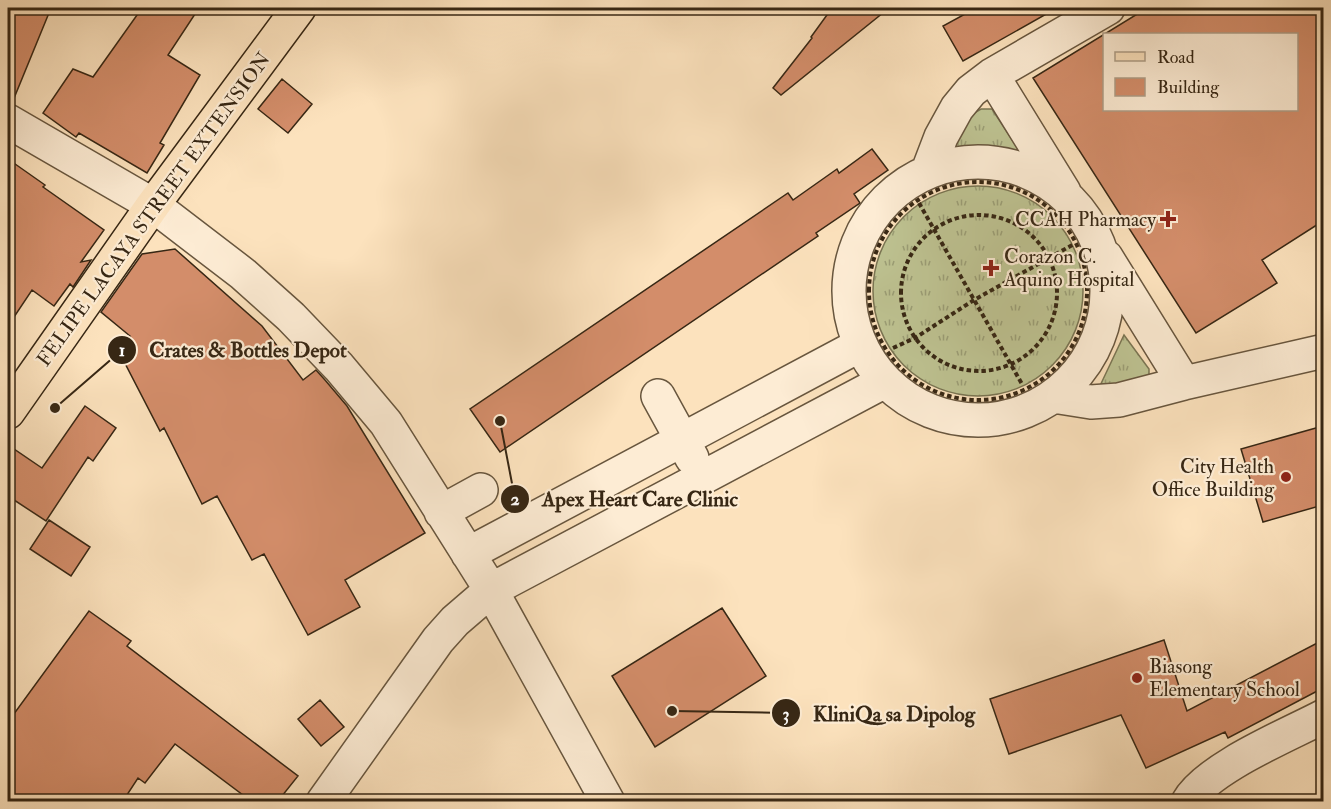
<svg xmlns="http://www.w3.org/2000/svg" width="1331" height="809" font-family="'IM FELL Double Pica',serif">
	<defs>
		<pattern id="grass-tufts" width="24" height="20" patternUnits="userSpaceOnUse" patternTransform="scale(1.5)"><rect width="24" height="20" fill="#bec392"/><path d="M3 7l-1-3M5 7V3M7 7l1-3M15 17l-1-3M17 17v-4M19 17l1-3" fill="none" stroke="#9b9e76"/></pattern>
	</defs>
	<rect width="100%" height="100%" fill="#fce2bd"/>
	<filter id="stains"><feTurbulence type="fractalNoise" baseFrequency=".00333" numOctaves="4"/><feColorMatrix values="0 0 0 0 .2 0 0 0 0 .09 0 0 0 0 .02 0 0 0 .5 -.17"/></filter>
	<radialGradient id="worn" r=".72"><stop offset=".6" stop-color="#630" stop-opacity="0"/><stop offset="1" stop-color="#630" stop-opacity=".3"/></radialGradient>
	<!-- grass -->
	<path fill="url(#grass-tufts)" stroke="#7a7553" stroke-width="1.5" d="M981 109H992L1024 158 973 153 947 155 969 116Z
		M873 291a105 105 0 1 1 210 0a105 105 0 1 1-210 0Z
		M1124 335 1149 369V384L1098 390Z"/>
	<!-- building -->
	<path fill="#d38d6a" stroke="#372714" stroke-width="1.5" fill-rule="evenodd" d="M8 8H51L12 103 8 102Z
		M142 8H199L168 55 200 75 160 143 164 145 147 173 79 133 76 137 43 113 73 69 93 77Z
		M832 8H889L781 95 773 88 812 38 811 37Z
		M976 8H1057L963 61 943 26Z
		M1147 8H1314L1323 22V221L1262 260 1277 283 1196 333 1033 78ZM1104 34H1296V110H1104Z
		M282 79 312 104 288 133 258 109Z
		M872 149 888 170 854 194 860 203 816 233 818 236 500 452 470 409 788 193 793 200 837 169 839 173Z
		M8 159 45 185 43 187 104 230 81 262 91 260 73 287 70 284 54 306 32 290 8 326Z
		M175 249 262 326 303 380 316 370 325 380 347 406 425 533 345 580 360 607 308 635 264 554 252 560 217 496 202 504 164 428 160 431 115 344 130 336 101 312 142 254Z
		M85 406 116 428 93 461 88 457 46 521 8 496V445L42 468Z
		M1323 426V505L1263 522 1241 449Z
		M49 520 90 547 71 576 30 549Z
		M722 608 766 676 655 747 612 676Z
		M89 611 131 641 127 646 298 776 278 801H251L175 744 145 783 138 778 123 801H8V722Z
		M1164 640 1187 711 1323 640V688L1228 738 1225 732 1146 768 1121 715 1009 754 990 699Z
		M320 700 344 727 321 746 298 719Z"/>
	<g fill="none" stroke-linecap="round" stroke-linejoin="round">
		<defs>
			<path id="minor" d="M992 75 1064 192
				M8 121 153 205 243 274 291 317 339 367 386 423 491 590 608 802
				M849 291a129 129 0 1 1 258 0a129 129 0 1 1-258 0Z
				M928 171 941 137 957 108 971 91 992 75 1108 8
				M1106 257 1184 383
				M658 396 692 458
				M1053 396 1091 402 1119 400 1184 383 1324 351
				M441 512 481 490
				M468 554 860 345
				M323 802 438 640 455 621 491 590 885 381
				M1188 802C1207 768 1288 735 1324 716"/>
			<path id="major" d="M8 412 153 205 299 8"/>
		</defs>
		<!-- minor casing -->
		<use href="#minor" stroke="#68563e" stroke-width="36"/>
		<!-- major casing -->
		<use href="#major" stroke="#372714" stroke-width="36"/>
		<!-- path -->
		<path stroke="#372714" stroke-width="4" stroke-dasharray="4.5 3" stroke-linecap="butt" d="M869 291a109 109 0 1 1 218 0a109 109 0 1 1-218 0Z
			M919 203 1022 384
			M901 293a78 78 0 1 1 156 0a78 78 0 1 1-156 0Z
			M893 348 915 338 974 300 1074 244"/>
		<!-- minor -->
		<use href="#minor" stroke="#fdecd4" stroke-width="33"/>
		<!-- major -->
		<use href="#major" stroke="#fce2bd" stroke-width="33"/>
	</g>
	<!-- markers -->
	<g fill="#8f2418" stroke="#fdecd4" stroke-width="2">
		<path d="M1165 210h6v6h6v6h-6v6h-6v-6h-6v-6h6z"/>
		<path d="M988 259h6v6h6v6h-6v6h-6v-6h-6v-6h6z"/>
		<circle cx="1286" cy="477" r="6"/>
		<circle cx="1137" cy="678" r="6"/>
	</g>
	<g text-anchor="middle" stroke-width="4.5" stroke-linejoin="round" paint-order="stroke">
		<!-- street labels -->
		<g font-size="20" fill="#372714" stroke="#fdecd4">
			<text transform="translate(153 209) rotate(-54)" y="7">FELIPE LACAYA STREET EXTENSION</text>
		</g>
		<!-- poi labels -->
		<g font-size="20" fill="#372714" stroke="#fdecd4" text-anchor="end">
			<text x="1156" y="226">CCAH Pharmacy</text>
			<text x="1004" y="263" text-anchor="start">Corazon C.<tspan x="1004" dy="23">Aquino Hospital</tspan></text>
			<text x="1274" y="473">City Health<tspan x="1274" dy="23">Office Building</tspan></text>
			<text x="1149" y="673" text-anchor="start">Biasong<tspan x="1149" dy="23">Elementary School</tspan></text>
		</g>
	</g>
	<!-- callouts -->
	<path fill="none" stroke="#372714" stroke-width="2" d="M55 408L122 350M500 421L515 499M672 711L786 713"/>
	<g fill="#372714" stroke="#fdecd4" stroke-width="2">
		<circle cx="55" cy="408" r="6"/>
		<circle cx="500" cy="421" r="6"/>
		<circle cx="672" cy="711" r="6"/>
		<circle cx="122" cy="350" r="15"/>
		<circle cx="515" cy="499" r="15"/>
		<circle cx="786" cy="713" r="15"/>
	</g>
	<g font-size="18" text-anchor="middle" font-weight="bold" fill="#fff">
		<text x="122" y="356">1</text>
		<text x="515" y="505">2</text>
		<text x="786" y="720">3</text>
	</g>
	<g font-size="21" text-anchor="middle" font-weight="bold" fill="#372714" stroke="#fdecd4" stroke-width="4.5" stroke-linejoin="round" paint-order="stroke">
		<text x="248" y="357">Crates &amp; Bottles Depot</text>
		<text x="640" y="506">Apex Heart Care Clinic</text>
		<text x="894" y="721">KliniQa sa Dipolog</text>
	</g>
	<!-- margin -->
	<rect width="1331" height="809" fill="none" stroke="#fce2bd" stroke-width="30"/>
	<rect x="9" y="9" width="1313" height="791" fill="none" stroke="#372714" stroke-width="3"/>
	<rect x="15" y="15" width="1301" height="779" fill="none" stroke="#372714" stroke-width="1.5"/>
	<!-- legend -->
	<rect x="1103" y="33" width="195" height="78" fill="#fdecd4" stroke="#ae9d87" stroke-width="1.5"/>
	<rect x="1115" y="52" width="30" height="9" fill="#fce2bd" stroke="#ae9d87" stroke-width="1.5"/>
	<text x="1157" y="63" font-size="18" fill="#372714">Road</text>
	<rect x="1115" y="78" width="30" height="18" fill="#d38d6a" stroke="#ae9d87" stroke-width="1.5"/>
	<text x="1157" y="93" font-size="18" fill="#372714">Building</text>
	<rect width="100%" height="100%" filter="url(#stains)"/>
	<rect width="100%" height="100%" fill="url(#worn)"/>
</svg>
